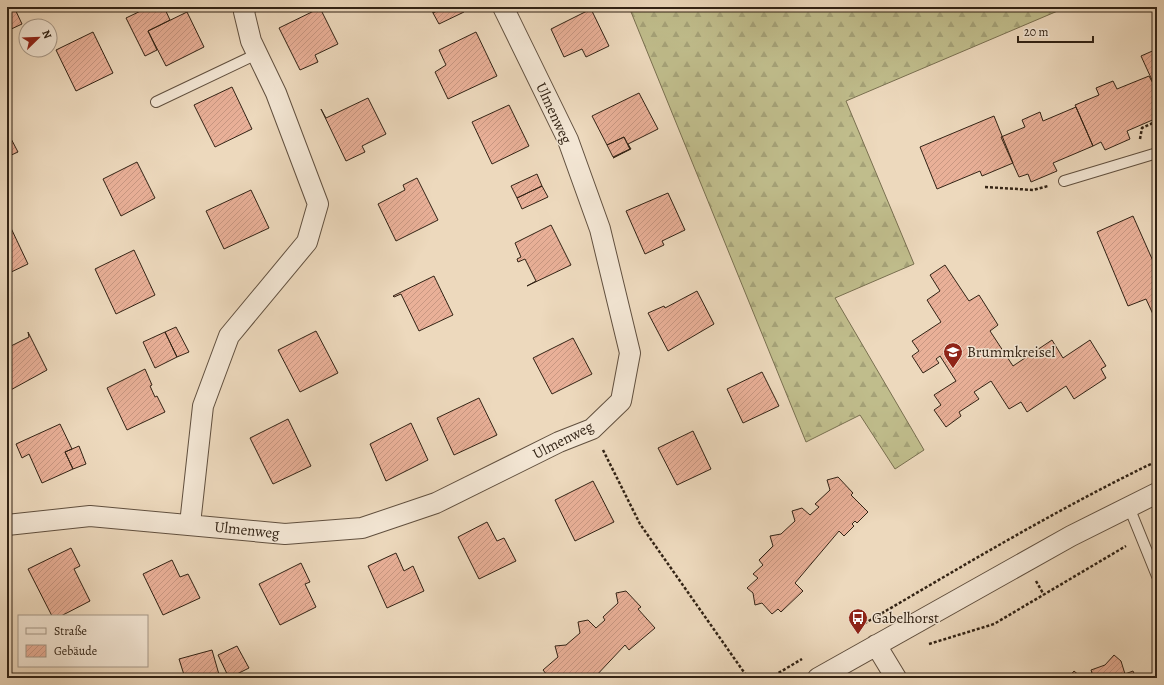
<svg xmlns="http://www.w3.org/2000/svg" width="1164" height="685" font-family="Alegreya,serif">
	<defs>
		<pattern id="forest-firs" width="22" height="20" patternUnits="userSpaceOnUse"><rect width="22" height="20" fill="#c0bd8c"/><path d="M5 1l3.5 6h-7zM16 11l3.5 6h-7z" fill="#a5a278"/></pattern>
		<pattern id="building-hatch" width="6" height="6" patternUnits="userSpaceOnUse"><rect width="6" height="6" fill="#e9b098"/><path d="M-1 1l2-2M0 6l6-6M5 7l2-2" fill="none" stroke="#c89782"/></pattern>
	</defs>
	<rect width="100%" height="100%" fill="#edd9bd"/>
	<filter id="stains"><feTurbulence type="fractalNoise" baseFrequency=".005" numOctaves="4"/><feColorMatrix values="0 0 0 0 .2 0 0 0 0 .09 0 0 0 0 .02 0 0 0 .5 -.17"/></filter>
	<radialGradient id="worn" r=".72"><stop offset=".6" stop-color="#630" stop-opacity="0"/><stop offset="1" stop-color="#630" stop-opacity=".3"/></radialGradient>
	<!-- forest -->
	<path fill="url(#forest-firs)" stroke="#797050" d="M629 7H1067L846 101 914 264 835 298 924 450 895 469 860 415 806 442Z"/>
	<!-- building -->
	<path fill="url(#building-hatch)" stroke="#322315" d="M7 7H14L22 24 7 31Z
		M149 7H164L170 20 148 31 157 50 145 56 126 18Z
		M430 7H444L433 13Z
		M444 7H462L464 12 439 24 433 13Z
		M320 8 338 44 315 55 318 62 300 70 279 28Z
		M591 9 609 46 586 57 582 49 564 57 551 29Z
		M187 12 204 47 166 66 148 31Z
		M93 32 113 73 76 91 56 50Z
		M476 32 497 76 448 99 435 72 446 65 439 50Z
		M1157 49V91L1141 56Z
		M1149 76 1157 91V118L1127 131 1130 139 1105 150 1101 142 1093 146 1075 105 1099 95 1096 88 1113 81 1117 89Z
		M232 87 252 129 215 147 194 105Z
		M639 93 658 129 628 144 631 149 613 158 630 149 624 137 607 145 592 116Z
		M368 98 386 134 362 146 365 152 346 161 321 109 326 118Z
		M509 105 529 146 492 164 472 122Z
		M1076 107 1093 146 1053 163 1057 171 1031 182 1028 174 1019 177 1001 137 1025 127 1022 120 1040 112 1043 121Z
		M994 116 1013 163 982 176 980 171 937 189 920 147Z
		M7 131 18 152 7 157Z
		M624 137 630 149 613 157 607 145Z
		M137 162 155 198 121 216 103 179Z
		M537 174 542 186 517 198 511 186Z
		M417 178 438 220 396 241 378 204 405 190 403 185Z
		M542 186 548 197 522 209 517 198Z
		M251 190 269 228 224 249 206 211Z
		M668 193 685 230 662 241 664 245 645 254 626 211Z
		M1133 216 1157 270V323L1146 299 1128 306 1097 232Z
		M551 225 571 265 527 286 536 281 525 259 518 262 517 259 521 257 515 243Z
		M10 226 28 264 7 274V228Z
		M134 250 155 295 116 314 95 269Z
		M945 265 969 301 979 295 998 325 990 331 1013 366 1052 340 1063 358 1090 340 1106 366 1101 369 1106 378 1074 399 1066 386 1027 412 1021 402 1009 409 991 381 974 392 979 399 959 412 961 416 946 427 934 410 941 405 934 395 956 381 940 356 936 359 939 363 923 373 912 356 919 351 912 341 941 322 927 300 940 291 930 275Z
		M434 276 453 315 419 331 401 294 394 297 393 296Z
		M697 291 714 324 668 351 648 313 664 306 665 308Z
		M176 327 189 352 177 357 165 332Z
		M316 331 338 373 300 392 278 350Z
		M28 332 47 370 7 392V348L29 337Z
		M165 332 177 357 155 368 143 342Z
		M573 338 592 374 552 394 533 358Z
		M145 369 152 385 150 386 155 397 157 396 165 412 127 430 107 388Z
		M762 372 779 406 743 423 727 389Z
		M479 398 497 435 454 455 437 418Z
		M288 419 311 466 273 484 250 438Z
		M411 423 428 460 386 481 370 444Z
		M60 424 72 449 65 452 73 469 42 483 29 454 22 458 16 444Z
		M693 431 711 469 677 485 658 448Z
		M79 446 86 464 73 469 65 452Z
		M838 477 853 493 851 495 868 512 857 523 855 521 852 524 854 526 844 536 839 531 795 583 803 591 781 612 778 609 772 614 762 603 755 605 753 593 747 588 758 578 753 574 763 565 759 560 773 546 770 536 781 534 795 521 792 511 802 508 810 515 819 507 815 504 830 490 827 480Z
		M593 481 614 522 575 541 555 500Z
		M487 522 497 541 504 538 516 561 479 579 458 537Z
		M71 548 80 566 74 569 90 601 61 616H52L28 569Z
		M396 553 404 571 413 566 424 591 387 608 368 566Z
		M172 560 180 577 188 574 200 598 163 615 143 574Z
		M301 563 310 582 305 584 316 607 280 625 259 584Z
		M626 591 641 607 638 609 655 628 629 650 625 645 594 678H544L547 675 543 670 558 657 555 646 566 645 580 633 578 622 588 620 596 628 605 620 603 617 618 603 616 593Z
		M237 646 249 668 229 678 218 655Z
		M212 650 220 678H185L179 659Z
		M1114 655 1121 661 1125 674 1133 671 1136 678H1068L1074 671 1081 677 1092 673 1091 670 1105 665Z"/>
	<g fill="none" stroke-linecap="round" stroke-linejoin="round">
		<defs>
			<path id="service" d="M156 102 257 54
				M1064 181 1157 153
				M1129 507 1157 576"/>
			<path id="minor" d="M190 524 203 406 229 336 307 242 318 204 276 93 251 41 244 12 246 7
				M7 525 90 516 285 534 362 528 436 503 559 442 592 429 621 401 630 353 600 229 568 140 503 7
				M876 645 896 678
				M818 678 1071 536 1157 493"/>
		</defs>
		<!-- service casing -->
		<use href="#service" stroke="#61503f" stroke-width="12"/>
		<!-- minor casing -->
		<use href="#minor" stroke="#61503f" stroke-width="22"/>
		<!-- path -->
		<path stroke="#322315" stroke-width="2.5" stroke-dasharray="3 2" stroke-linecap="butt" d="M1140 139 1142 128 1157 121
			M985 187 1033 190 1048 186
			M603 450 640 524 748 678
			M1036 581 1044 595
			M860 626C958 569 1055 510 1157 461
			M929 644 994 624 1126 546
			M770 678 802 659"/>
		<!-- service -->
		<use href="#service" stroke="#f3e6d4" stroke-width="10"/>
		<!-- minor -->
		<use href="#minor" stroke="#f3e6d4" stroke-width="20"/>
	</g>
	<!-- icons -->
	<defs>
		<symbol id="school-pin" viewBox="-11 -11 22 30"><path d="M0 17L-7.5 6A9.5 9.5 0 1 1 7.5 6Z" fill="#8f2418" stroke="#f3e6d4"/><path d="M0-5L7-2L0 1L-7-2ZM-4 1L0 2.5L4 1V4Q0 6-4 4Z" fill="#fff"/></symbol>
		<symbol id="bus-pin" viewBox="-11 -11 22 30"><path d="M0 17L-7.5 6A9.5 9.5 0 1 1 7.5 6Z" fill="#8f2418" stroke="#f3e6d4"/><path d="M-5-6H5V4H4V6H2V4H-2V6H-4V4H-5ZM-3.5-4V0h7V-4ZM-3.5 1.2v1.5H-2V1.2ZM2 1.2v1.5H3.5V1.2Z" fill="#fff"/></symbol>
	</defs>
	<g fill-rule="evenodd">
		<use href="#school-pin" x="942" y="341" width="22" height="30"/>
		<use href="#bus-pin" x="847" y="607" width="22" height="30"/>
	</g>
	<g text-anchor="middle" stroke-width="3" stroke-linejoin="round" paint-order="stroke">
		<!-- street labels -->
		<g font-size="15" fill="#322315" stroke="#f3e6d4">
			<text transform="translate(554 113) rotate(65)" y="5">Ulmenweg</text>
			<text transform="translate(563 440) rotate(-27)" y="5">Ulmenweg</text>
			<text transform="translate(247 530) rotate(6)" y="5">Ulmenweg</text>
		</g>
		<!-- poi labels -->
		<g font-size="15" fill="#322315" stroke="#f3e6d4" text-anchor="start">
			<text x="967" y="357">Brummkreisel</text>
			<text x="872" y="623">Gabelhorst</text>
		</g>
	</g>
	<!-- margin -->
	<rect width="1164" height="685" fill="none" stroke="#edd9bd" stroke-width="24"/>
	<rect x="8" y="8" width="1148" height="669" fill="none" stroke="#322315" stroke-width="2"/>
	<rect x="12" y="12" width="1140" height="661" fill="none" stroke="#322315"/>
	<!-- legend -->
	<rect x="18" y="615" width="130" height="52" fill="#f3e6d4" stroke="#a69888"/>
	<rect x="26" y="628" width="20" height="6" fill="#f3e6d4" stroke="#a69888"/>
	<text x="54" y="635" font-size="12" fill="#322315">Straße</text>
	<rect x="26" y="645" width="20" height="12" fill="url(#building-hatch)" stroke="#a69888"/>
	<text x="54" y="655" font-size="12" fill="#322315">Gebäude</text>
	<!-- north arrow -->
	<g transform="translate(38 38) rotate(67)"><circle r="19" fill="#f3e6d4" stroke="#a69888"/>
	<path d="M0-3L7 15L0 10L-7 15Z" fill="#8f2418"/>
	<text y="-6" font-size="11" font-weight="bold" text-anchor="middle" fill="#322315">N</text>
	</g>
	<!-- scale -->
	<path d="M1018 36v6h75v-6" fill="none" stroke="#322315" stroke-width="2"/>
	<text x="1024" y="36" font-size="12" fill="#322315" stroke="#f3e6d4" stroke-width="3" paint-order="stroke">20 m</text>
	<rect width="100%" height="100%" filter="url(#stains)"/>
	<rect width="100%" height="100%" fill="url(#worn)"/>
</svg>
